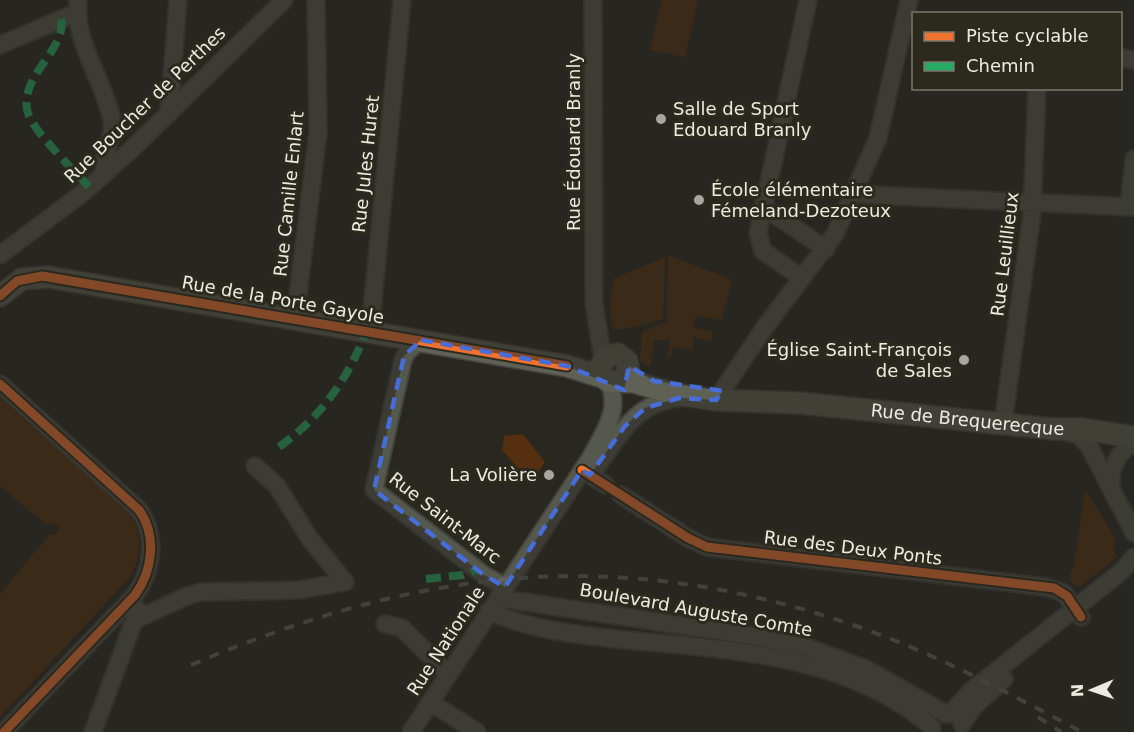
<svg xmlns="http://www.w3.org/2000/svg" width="1134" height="732" font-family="'DejaVu Sans',sans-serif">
	<rect width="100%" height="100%" fill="#282720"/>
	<!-- green -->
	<path fill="#552f0f" d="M662 0H698L685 57 650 50Z
		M668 255 732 280 721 320 696 316 693 328 713 331 711 341 694 337 692 351 673 346 671 357 667 356 670 340H654L650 367 640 361 642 332 667 322Z
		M665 257 663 319 625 329H613L610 310 613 279Z
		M0 398 123 507C142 528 144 551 130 577L0 717V594L49 535H55L60 528 54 522 47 525 0 486Z
		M523 434 545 462 531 483 502 450 504 436Z
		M1085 490 1115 537 1113 548 1117 557 1081 586 1076 587C1068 579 1068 575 1074 565Z"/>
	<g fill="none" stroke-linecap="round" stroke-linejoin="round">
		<defs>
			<path id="minor" d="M78 0C73 43 105 80 112 122 115 139 100 154 105 172
				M593 0 594 303 603 360
				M0 45 76 13
				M1120 58 1134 60
				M169 114 178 0
				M855 192 870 195 1134 207
				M763 207 826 249
				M1129 207 1134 159
				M0 255 84 192 135 146 284 0
				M802 278 763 251 758 233 808 0
				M295 319 318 132 316 0
				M370 331 402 0
				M421 340 407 352 403 360 374 490 484 575 505 587
				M0 384 139 510C157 535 153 570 135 595L4 732
				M716 400 765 327 835 234 878 138 909 0
				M1003 424 1032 213 1037 88
				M1065 432 1078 435 1088 444 1134 533
				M582 470 606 485
				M594 470C622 434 633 402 684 397
				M1111 487C1110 468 1118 452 1134 442
				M621 495 688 538 707 547 1046 587 1064 593 1081 617
				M498 598 752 636 806 647 866 669 946 714
				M489 611C534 631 578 635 626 640 732 650 847 654 932 727
				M137 619 187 596 201 592 299 590 345 582 310 539 277 486 255 466
				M385 624 402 628 448 674
				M430 702 477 732
				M950 714 971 691 1122 571 1134 557
				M962 724 974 706 1004 679
				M93 732 138 610
				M411 732 591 457C604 432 622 409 608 381"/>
			<g id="major">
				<path d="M0 296 22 279 48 277 567 366 605 378"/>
				<path id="s1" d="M621 381 629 371 627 361 618 354 607 356 600 367 602 375 608 381 633 382 676 394 716 400 800 403 1053 429H1082L1134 437"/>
			</g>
		</defs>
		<!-- minor casing -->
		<use href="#minor" stroke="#43423c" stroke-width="20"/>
		<!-- major casing -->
		<use href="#major" stroke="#43423c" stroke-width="24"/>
		<!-- minor -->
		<use href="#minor" stroke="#55584d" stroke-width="16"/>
		<!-- major -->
		<use href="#major" stroke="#5e6153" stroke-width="21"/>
		<!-- rail -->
		<path stroke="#64635c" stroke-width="4" stroke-dasharray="10 10" stroke-linecap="butt" d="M191 665C420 568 614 544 853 625 933 652 1008 693 1082 732
			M1038 717 1061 732"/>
		<!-- quiet -->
		<path stroke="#26ab63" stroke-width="8" stroke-dasharray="15 8" stroke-linecap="butt" d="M61 19C68 50 14 79 29 116 37 135 74 170 89 187
			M279 447C319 419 350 377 366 331
			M426 579 463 575 477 570"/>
		<defs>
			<path id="cycleway" d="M0 296 17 281 42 276 567 366
				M0 384 139 510C157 535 153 570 135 595L4 732
				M582 470 688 538 707 547 1054 588 1067 596 1081 617"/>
		</defs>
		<!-- cycleway casing -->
		<use href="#cycleway" stroke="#2c2a1d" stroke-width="13"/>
		<!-- cycleway -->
		<use href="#cycleway" stroke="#ef722f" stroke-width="9"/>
	</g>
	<!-- marked area -->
	<path d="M0 0H1134V732H0ZM421 340 567 366 624 390 629 366 654 381 723 391 716 400 679 398 645 408 625 426 590 475 582 470 505 587 484 575 374 490 404 356Z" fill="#282720" fill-opacity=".55" fill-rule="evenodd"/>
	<path fill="none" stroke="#466dda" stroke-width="4.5" stroke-dasharray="12 8" stroke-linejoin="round" d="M421 340 567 366 624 390 629 366 654 381 723 391 716 400 679 398 645 408 625 426 590 475 582 470 505 587 484 575 374 490 404 356Z"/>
	<!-- markers -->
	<g fill="#a7a69f" stroke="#2c2a1d" stroke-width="2">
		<circle cx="661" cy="119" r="6"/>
		<circle cx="699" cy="200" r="6"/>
		<circle cx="964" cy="360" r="6"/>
		<circle cx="549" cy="475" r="6"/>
	</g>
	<g text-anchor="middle" stroke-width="6" stroke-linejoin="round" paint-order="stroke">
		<!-- street labels -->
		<g font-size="18" fill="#ecebe3" stroke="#2c2a1d">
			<text transform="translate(145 105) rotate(-44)" y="6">Rue Boucher de Perthes</text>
			<text transform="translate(574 142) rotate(-90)" y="6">Rue Édouard Branly</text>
			<text transform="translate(366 164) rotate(-84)" y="6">Rue Jules Huret</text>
			<text transform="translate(289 194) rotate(-84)" y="6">Rue Camille Enlart</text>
			<text transform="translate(1005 254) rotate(-83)" y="6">Rue Leuillieux</text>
			<text transform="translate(283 300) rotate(10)" y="6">Rue de la Porte Gayole</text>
			<text dy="6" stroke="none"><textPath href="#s1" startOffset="438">Rue de Brequerecque</textPath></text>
			<text transform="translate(445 518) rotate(38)" y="6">Rue Saint-Marc</text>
			<text transform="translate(853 548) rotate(7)" y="6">Rue des Deux Ponts</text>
			<text transform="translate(696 610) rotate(10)" y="6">Boulevard Auguste Comte</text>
			<text transform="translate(446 641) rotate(-57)" y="6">Rue Nationale</text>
		</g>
		<!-- poi labels -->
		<g font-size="18" fill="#ecebe3" stroke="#2c2a1d" text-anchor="start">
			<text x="673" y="115">Salle de Sport<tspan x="673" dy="21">Edouard Branly</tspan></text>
			<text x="711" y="196">École élémentaire<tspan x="711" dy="21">Fémeland-Dezoteux</tspan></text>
			<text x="952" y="356" text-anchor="end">Église Saint-François<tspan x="952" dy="21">de Sales</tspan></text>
			<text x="537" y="481" text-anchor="end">La Volière</text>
		</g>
	</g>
	<!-- legend -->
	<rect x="912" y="12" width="210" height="78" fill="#2c2a1d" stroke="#79776c" stroke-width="1.5"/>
	<rect x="924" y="32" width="30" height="9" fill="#ef722f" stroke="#79776c" stroke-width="1.5"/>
	<text x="966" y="42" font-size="18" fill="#ecebe3">Piste cyclable</text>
	<rect x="924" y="62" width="30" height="9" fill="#26ab63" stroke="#79776c" stroke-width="1.5"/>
	<text x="966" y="72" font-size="18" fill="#ecebe3">Chemin</text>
	<!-- north arrow -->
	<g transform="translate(1092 690) rotate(268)" stroke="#2c2a1d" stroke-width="4.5" paint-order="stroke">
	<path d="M0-4.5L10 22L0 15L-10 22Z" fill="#ecebe3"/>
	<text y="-9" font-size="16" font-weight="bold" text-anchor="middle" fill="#ecebe3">N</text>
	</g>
</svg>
